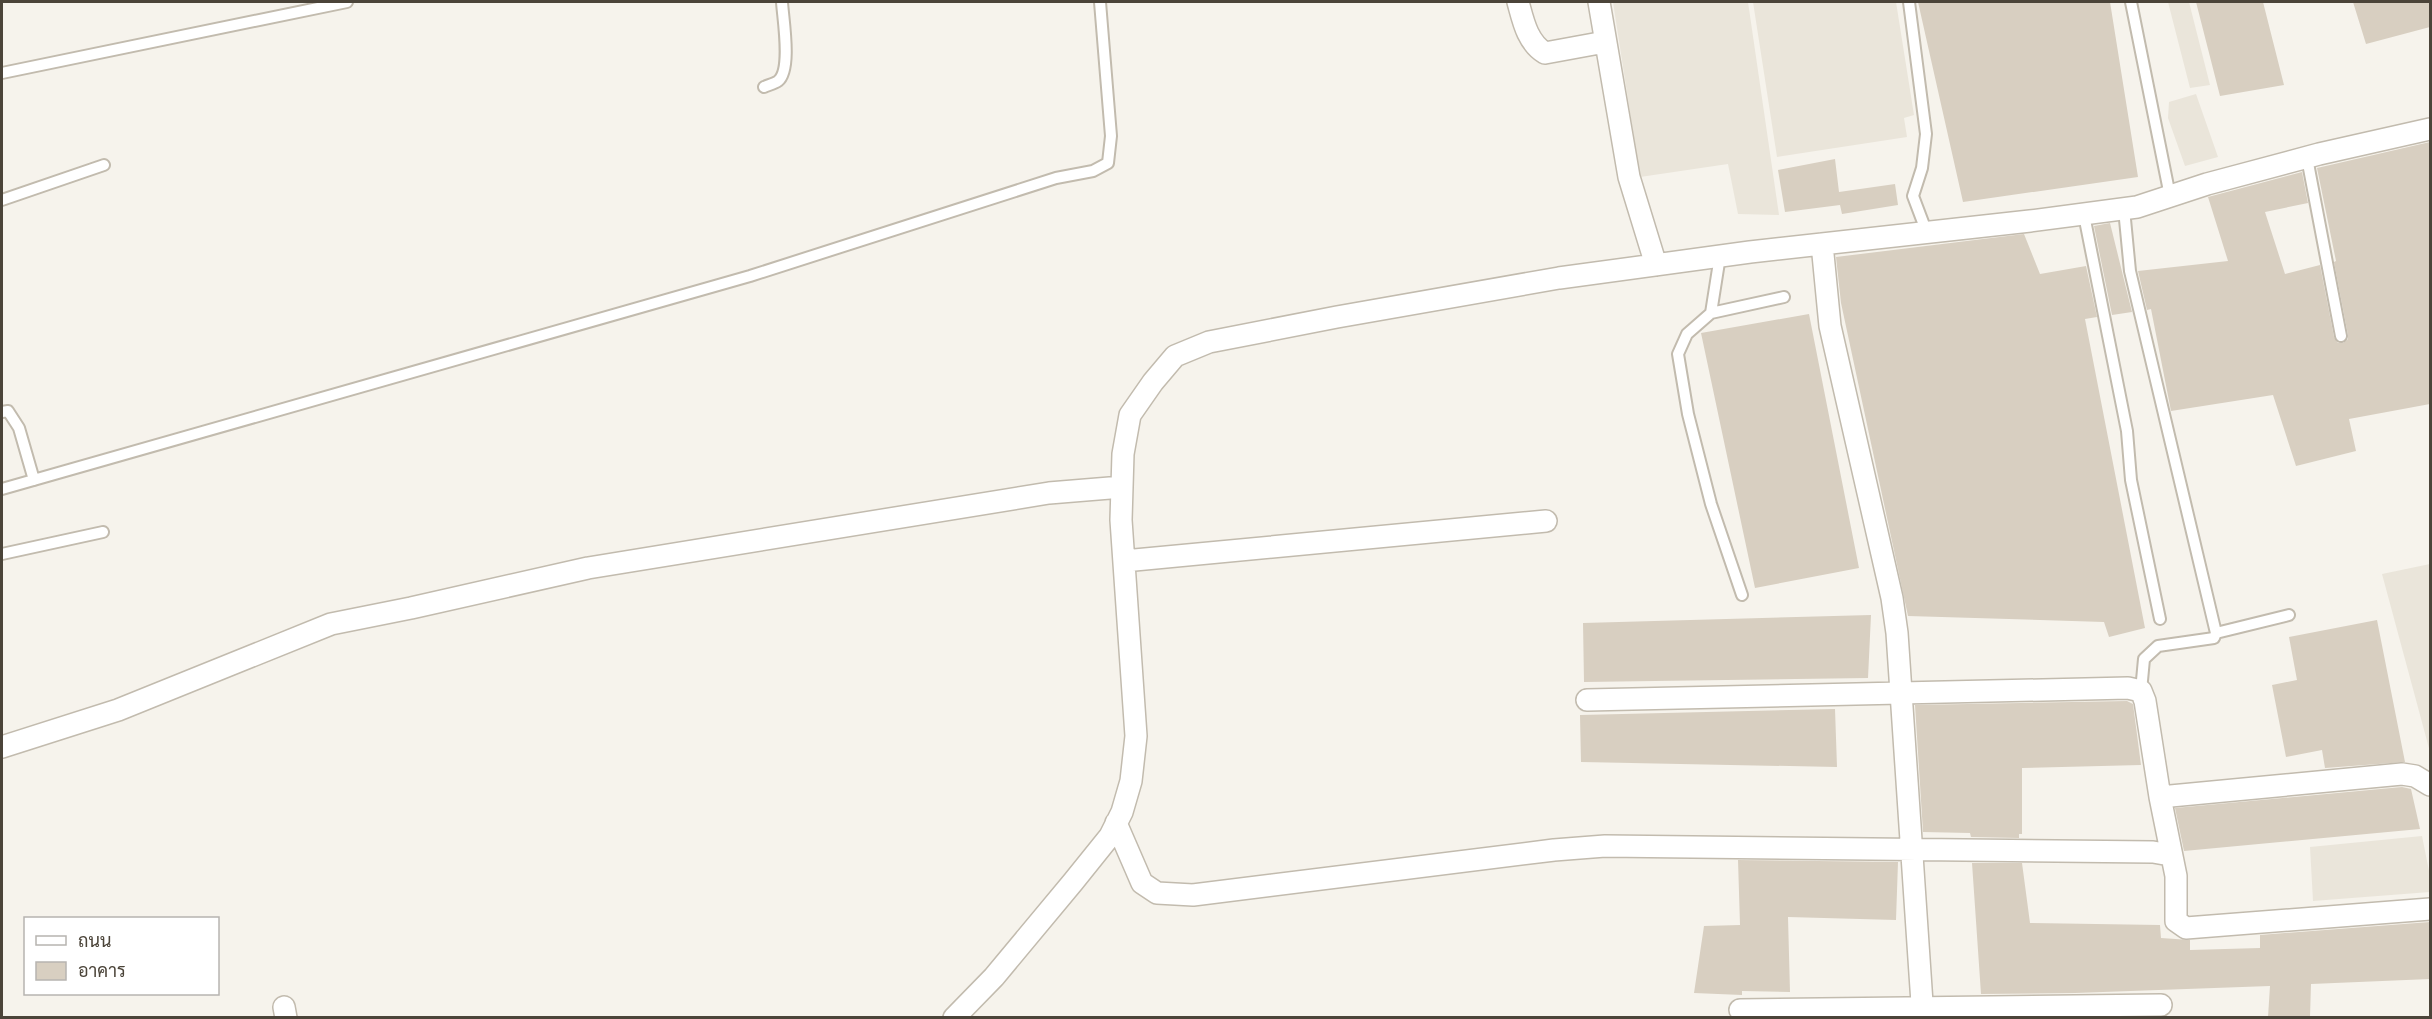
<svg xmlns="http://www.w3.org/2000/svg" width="2432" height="1019" font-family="Ubuntu,Sarabun,sans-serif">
	<rect width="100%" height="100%" fill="#f6f3ec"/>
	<!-- residential -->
	<path fill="#eae5da" d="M1613 2H1748L1779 215 1738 214 1728 164 1640 177Z
		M1753 2H1896L1914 115 1904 118 1907 137 1777 157Z
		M2168 2H2189L2210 85 2190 88Z
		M2196 94 2218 157 2185 166 2168 118 2169 102Z
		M2430 564V752L2382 574Z
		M2422 836 2430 876V892L2313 901 2310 847Z"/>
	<!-- building -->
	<path fill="#d8cfc1" d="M1918 2H2110L2138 177 1963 202Z
		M2196 2H2263L2284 85 2220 96Z
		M2353 2H2430V27L2366 44Z
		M2430 142V404L2349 419 2356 451 2296 466 2273 395 2171 411 2151 309 2147 310 2138 271 2228 261 2208 197 2302 172 2308 203 2265 212 2285 274 2320 265 2334 337 2338 343H2343L2348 339V335L2334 262 2336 261 2317 168Z
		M1835 159 1839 192 1895 184 1898 205 1842 214 1840 205 1785 212 1778 170Z
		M2110 223 2132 312 2112 315 2094 226Z
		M2024 234 2040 274 2086 266 2097 317 2085 319 2145 628 2109 637 2104 622 1908 616 1841 303 1836 257Z
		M1809 314 1859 568 1755 588 1701 333Z
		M1871 615 1868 678 1584 682 1583 623Z
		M2377 620 2405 762 2325 768 2322 750 2286 757 2272 685 2297 680 2289 637Z
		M2127 701 2133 704 2141 765 2022 768V834H2019V838L1971 837 1970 833 1923 832 1915 705Z
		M1835 709 1837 767 1581 762 1580 715Z
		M2402 787 2411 789 2420 829 2184 851 2175 808Z
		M1738 860 1898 862 1896 920 1788 917 1790 992 1742 991V995L1694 993 1704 926 1740 925Z
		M1972 863H2022L2030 923 2160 925 2161 938 2190 940V950L2260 948V935L2430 922V979L2311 984 2310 1017H2268L2270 986 2075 993 1981 994Z"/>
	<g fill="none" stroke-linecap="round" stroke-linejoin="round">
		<defs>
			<path id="service" d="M1909 2 1926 134 1922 168 1913 196 1927 233
				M2131 2 2170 196
				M2 73 347 2
				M764 87C768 85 774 84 778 81 792 70 783 19 782 2
				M2307 158 2341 336
				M2 200 104 165
				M2124 209 2130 271 2216 633 2214 638 2158 646 2144 659 2141 691
				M2084 215 2127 431 2131 480 2160 619
				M1720 256 1711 313 1687 334 1678 354 1688 414 1711 504 1742 595
				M1711 313 1784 297
				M2 412 8 411 19 428 34 480
				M2 489 750 276 1056 178 1093 171 1108 163 1111 136 1100 2
				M2 554 103 532
				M2216 633 2289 615"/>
			<path id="minor" d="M1518 2C1523 20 1527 42 1545 53L1605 42
				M1599 2 1629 177 1656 265
				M1822 244 1830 326 1892 598 1897 633 1923 1018
				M1124 561 1546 521
				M1587 700 2128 688 2141 691 2145 701 2160 797 2176 876V921L2186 928 2430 909
				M2 747 118 710 331 624 411 608 588 568 1049 493 1122 487
				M2160 797 2402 774 2415 776 2430 785
				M1116 823 1142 883 1157 893 1193 895 1554 850 1605 846 2153 852 2170 855
				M284 1007 286 1018
				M1740 1010 2161 1005
				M954 1018 994 977 1073 882 1110 836 1122 812 1131 781 1136 736 1121 520 1123 454 1130 415 1153 382 1175 356 1209 342 1337 317 1559 278 1750 252 2030 221 2137 207 2207 184 2319 154 2430 129"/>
		</defs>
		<!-- service casing -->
		<use href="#service" stroke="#c2bbae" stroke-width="14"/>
		<!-- minor casing -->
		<use href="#minor" stroke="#c2bbae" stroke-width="24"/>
		<!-- service -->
		<use href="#service" stroke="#fff" stroke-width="10"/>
		<!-- minor -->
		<use href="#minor" stroke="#fff" stroke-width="21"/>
	</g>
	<!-- border -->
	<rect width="2432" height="1019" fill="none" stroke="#4b4439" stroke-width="6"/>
	<!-- legend -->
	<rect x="24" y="917" width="195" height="78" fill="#ffffff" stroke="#b7b4b0" stroke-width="1.5"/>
	<rect x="36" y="936" width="30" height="9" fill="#ffffff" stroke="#b7b4b0" stroke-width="1.5"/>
	<text x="78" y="947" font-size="18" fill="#4b4439">ถนน</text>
	<rect x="36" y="962" width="30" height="18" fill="#d8cfc1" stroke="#b7b4b0" stroke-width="1.5"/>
	<text x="78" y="977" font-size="18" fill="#4b4439">อาคาร</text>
</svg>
